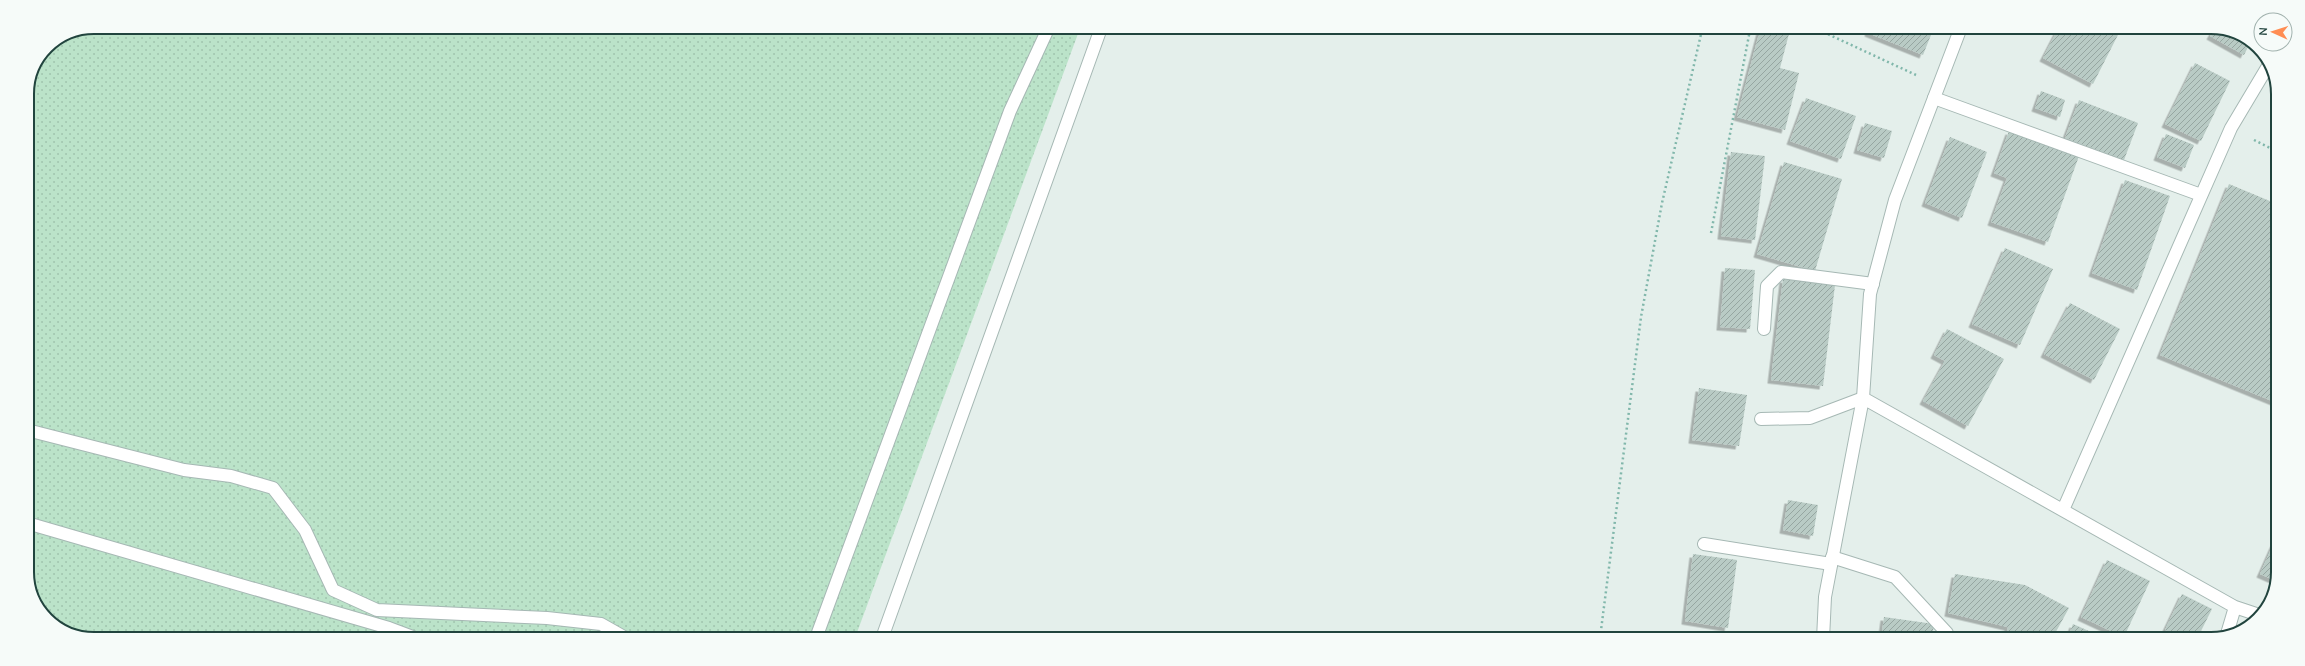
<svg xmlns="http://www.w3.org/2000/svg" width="2305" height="666" font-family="'Nunito Sans',sans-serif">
	<defs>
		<pattern id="grass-dots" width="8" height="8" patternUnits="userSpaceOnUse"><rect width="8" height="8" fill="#bbe3c9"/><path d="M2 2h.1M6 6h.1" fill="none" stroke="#a0c4ae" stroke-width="1.8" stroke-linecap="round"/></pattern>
		<pattern id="building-hatch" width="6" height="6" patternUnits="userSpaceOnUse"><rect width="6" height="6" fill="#b9cbc5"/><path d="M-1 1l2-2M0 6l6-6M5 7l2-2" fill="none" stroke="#96a6a1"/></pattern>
		<filter id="shadow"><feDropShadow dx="-3.5" dy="3.5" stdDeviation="0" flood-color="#0004"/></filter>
	</defs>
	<rect width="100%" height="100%" fill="#e4efeb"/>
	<!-- grass -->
	<path fill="url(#grass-dots)" d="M1079 31 855 638 77 637 43 616 27 577V94C34 59 39 51 68 32Z"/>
	<!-- building -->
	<path fill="url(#building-hatch)" filter="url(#shadow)" d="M2058 29H2121L2093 84 2043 58Z
		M2214 29H2228L2250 43 2244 55 2210 36Z
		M1760 30H1790L1780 68 1799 73 1785 130 1737 117Z
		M1869 30H1933L1923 55 1868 33Z
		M2195 63 2230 81 2201 141 2165 124Z
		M2041 91 2065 100 2060 117 2035 108Z
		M1806 98 1856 116 1841 159 1790 141Z
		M2079 100 2138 123 2124 160 2065 138Z
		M1865 123 1892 131 1884 158 1857 150Z
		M2009 131 2079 156 2048 242 1991 222 2007 178 1994 173Z
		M2166 134 2194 145 2185 168 2157 157Z
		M1950 137 1987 152 1962 218 1925 203Z
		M1731 152 1765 156 1755 240 1721 236Z
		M1784 162 1842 179 1815 271 1757 254Z
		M2125 180 2170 196 2137 290 2092 273Z
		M2229 184 2277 204V403L2160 355Z
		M2005 248 2053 269 2020 345 1972 324Z
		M1725 268 1755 270 1750 329 1720 327Z
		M1783 279 1835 285 1823 386 1771 380Z
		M2070 303 2120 329 2094 380 2044 354Z
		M1947 329 2004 359 1968 426 1923 401 1945 361 1934 355Z
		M1699 388 1747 395 1739 446 1692 440Z
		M1788 500 1818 505 1813 536 1783 530Z
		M2276 538V581L2260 574Z
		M1693 554 1737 560 1728 628 1685 621Z
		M2107 560 2150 581 2124 637 2081 617Z
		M1955 574 2025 585 2069 608 2052 639H2006L2008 627 1948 613Z
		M2182 594 2212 609 2197 639H2184L2165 630Z
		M1884 617 1934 624 1932 639H1881Z
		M2073 624 2107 639H2067Z
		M1665 633 1689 638H1664Z"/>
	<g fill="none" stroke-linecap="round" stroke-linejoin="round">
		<defs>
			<path id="lane" d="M1934 98 2201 195
				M1764 329 1767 286 1781 272 1873 284
				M1761 419 1810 418 1863 398
				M27 430 184 470 231 476 273 488 305 530 333 590 377 610 547 618 601 624 624 637
				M27 523 389 628 413 637
				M1704 544 1831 564
				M1832 557 1895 577 1947 633
				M816 638 1010 111 1047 31
				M882 638 1100 31"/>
			<path id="street" d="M1863 398 2235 607 2259 615
				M2063 510 2231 128 2268 66
				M2227 634 2235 607
				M1823 639 1825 597 1863 398 1870 294 1895 200 1960 30"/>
		</defs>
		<!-- lane casing -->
		<use href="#lane" stroke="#a6b8b4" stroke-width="14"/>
		<!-- street casing -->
		<use href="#street" stroke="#a6b8b4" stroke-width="14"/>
		<!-- path -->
		<path stroke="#81b7ab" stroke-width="2.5" stroke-dasharray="2 3" stroke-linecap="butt" d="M1819 30 1916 75
			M2254 140 2278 152
			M1711 233 1750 30
			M1600 638 1641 317 1662 203 1702 30"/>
		<!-- lane -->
		<use href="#lane" stroke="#fff" stroke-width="12"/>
		<!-- street -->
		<use href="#street" stroke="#fff" stroke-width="12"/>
	</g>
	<!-- crop -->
	<path d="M0 0H2305V666H0ZM94 34H2211A60 60 0 0 1 2271 94V572A60 60 0 0 1 2211 632H94A60 60 0 0 1 34 572V94A60 60 0 0 1 94 34Z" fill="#f6fbf9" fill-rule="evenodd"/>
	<path fill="none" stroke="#21443e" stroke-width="2" d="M94 34H2211A60 60 0 0 1 2271 94V572A60 60 0 0 1 2211 632H94A60 60 0 0 1 34 572V94A60 60 0 0 1 94 34Z"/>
	<!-- north arrow -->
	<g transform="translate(2273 32) rotate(273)"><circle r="19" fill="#f6fbf9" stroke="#a1b2ae"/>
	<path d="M0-3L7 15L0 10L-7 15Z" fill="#ff8d53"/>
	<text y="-6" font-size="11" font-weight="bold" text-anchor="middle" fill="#21443e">N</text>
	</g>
</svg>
